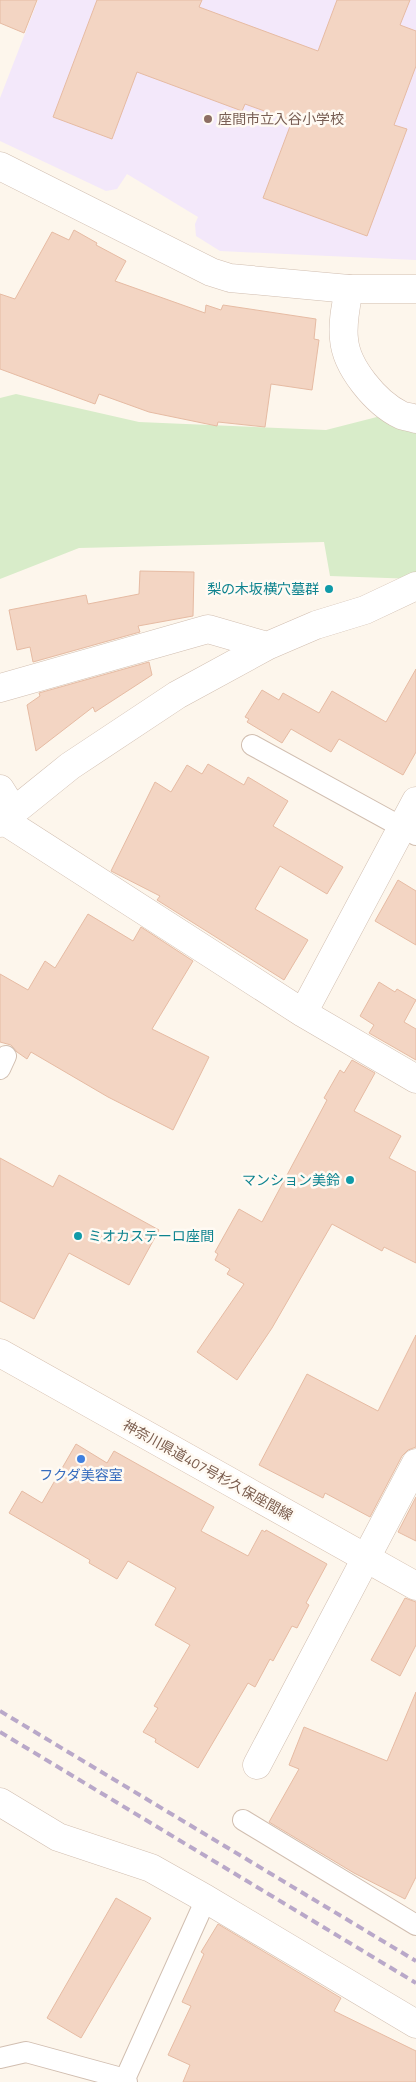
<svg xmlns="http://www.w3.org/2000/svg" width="416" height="2082" font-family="'Titillium Web','Noto Sans JP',sans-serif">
	<rect width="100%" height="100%" fill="#fdf6ec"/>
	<!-- education -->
	<path fill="#f3e8fa" d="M38 0H416V260L220 251 196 236 195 224 198 217 127 174 117 189 106 191 0 141V98Z"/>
	<!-- green -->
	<path fill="#d8ecc9" d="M16 394 139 422 326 430 416 407V579L330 576 324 542 79 548 0 579V398Z"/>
	<!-- building -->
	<path fill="#f3d5c3" stroke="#e6bba3" d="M0 0H37L24 33 0 23Z
		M97 0H202L199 7 318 51 337 0H410L400 25 416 31V66L394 125 407 129 367 236 263 198 292 121 245 104 242 111 137 72 112 139 53 117Z
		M74 230 97 243 96 245 126 261 115 281 205 313 206 305 221 310 223 305 316 319 314 339 319 340 312 390 271 384 265 427 218 422 217 426 149 412 99 394 95 404 0 369V294L15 299 52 232 69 240Z
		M140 571 194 572 193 616 138 626 140 632 33 662 30 647 17 650 9 610 86 595 88 604 139 594Z
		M149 662 152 675 95 712 93 707 36 751 27 705 40 696 39 693Z
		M416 669V752L403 775 339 739 331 752 291 729 282 743 247 722 249 719 245 717 262 690 279 700 283 693 319 713 332 691 386 722Z
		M208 764 244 785 248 777 288 801 273 826 343 867 327 894 280 866 255 909 308 940 284 980 157 900 160 896 111 871 155 782 171 792 187 765 202 774Z
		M398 880 416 891V945L375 921Z
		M88 914 133 941 141 927 193 961 152 1029 209 1057 173 1130 108 1097 31 1052 27 1059 17 1052 11 1045 0 1042V974L28 990 45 961 55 968Z
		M379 982 395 992 397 989 416 1000 404 1022 416 1029V1060L369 1033 374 1025 360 1016Z
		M352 1060 375 1073 354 1111 401 1136 389 1158 416 1172V1263L384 1247 382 1251 332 1224 272 1328 237 1380 197 1352 244 1284 227 1274 230 1269 215 1260 218 1254 215 1252 239 1209 262 1222 327 1100 324 1098 340 1070 344 1073Z
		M0 1158 53 1187 59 1175 159 1230 129 1285 69 1253 34 1319 0 1301Z
		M416 1335V1447L408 1450 402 1456 370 1517 325 1493 323 1498 259 1465 307 1374 378 1411Z
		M76 1444 107 1463 114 1451 214 1507 201 1531 248 1556 262 1530 265 1532 266 1530 327 1564 306 1603 309 1605 297 1628 292 1626 273 1661 270 1659 255 1687 248 1683 198 1768 155 1742 156 1739 143 1732 158 1708 154 1706 190 1645 155 1625 176 1588 128 1561 117 1579 89 1563 90 1560 9 1513 22 1491 42 1503Z
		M416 1497V1541L398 1532Z
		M405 1598 416 1602V1645L400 1676 371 1660Z
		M416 1692V1877L405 1899 354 1873 269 1822 299 1769 289 1765 304 1727 387 1761Z
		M116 1898 151 1918 81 2038 47 2018Z
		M218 1924 341 1998 334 2011 416 2051V2082H183L190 2065 168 2055 191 2006 182 2002 204 1954 201 1952Z"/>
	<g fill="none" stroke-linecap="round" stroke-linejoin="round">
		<defs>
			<path id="service" d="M252 745 416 835
				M0 1069 6 1056
				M243 1820 416 1925
				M0 2058 26 2052 125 2079
				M127 2082 125 2079 206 1899"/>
			<path id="minor" d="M349 289C346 305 342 323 344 339 346 367 376 403 401 415 405 417 411 417 416 419
				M0 688 208 629 267 646
				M0 789 5 797 3 820 303 1013 416 1079
				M3 820 70 766 177 695 267 646 316 625 365 610 416 586
				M303 1013 416 801
				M257 1765 416 1463
				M0 1802 58 1837 151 1868 206 1899 416 2024"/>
			<path id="tertiary" d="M0 166 211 272 230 278 349 289H416
				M0 823 3 820"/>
			<path id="secondary" d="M0 1353 416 1586"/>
		</defs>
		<!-- service casing -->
		<use href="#service" stroke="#d1beb0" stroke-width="22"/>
		<!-- minor casing -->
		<use href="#minor" stroke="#d1beb0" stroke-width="29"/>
		<!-- tertiary casing -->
		<use href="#tertiary" stroke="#d1beb0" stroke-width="29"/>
		<!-- secondary casing -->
		<use href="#secondary" stroke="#d6c0b0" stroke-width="29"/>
		<!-- service -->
		<use href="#service" stroke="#fff" stroke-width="20"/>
		<!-- minor -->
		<use href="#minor" stroke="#fff" stroke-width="28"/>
		<!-- tertiary -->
		<use href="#tertiary" stroke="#fff" stroke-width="28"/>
		<!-- secondary -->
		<use href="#secondary" stroke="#fff" stroke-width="28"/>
		<!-- rail -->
		<path stroke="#b9a8c9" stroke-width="4" stroke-dasharray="8 5" stroke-linecap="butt" d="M0 1711 416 1961
			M0 1732 416 1983"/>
	</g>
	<!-- markers -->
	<circle fill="#8d6e63" stroke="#fffaf3" stroke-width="2" cx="208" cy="119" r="5"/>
	<g fill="#0f9aa8" stroke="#fffaf3" stroke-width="2">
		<circle cx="329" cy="589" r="5"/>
		<circle cx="350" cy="1180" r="5"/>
		<circle cx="78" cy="1236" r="5"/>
	</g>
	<circle fill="#3f7fe0" stroke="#fffaf3" stroke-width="2" cx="81" cy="1459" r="5"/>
	<g text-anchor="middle" stroke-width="5" stroke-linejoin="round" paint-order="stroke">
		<!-- education labels -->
		<g font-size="14" fill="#785e54" stroke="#fffaf3" text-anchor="start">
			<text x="218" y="124">座間市立入谷小学校</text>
		</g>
		<!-- culture labels -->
		<g font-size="14" fill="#0d838f" stroke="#fffaf3" text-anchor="end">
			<text x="319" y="594">梨の木坂横穴墓群</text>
			<text x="340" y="1185">マンション美鈴</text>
			<text x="88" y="1241" text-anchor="start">ミオカステーロ座間</text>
		</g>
		<!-- street labels -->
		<g font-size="14" fill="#7a5c4d" stroke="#fffaf3">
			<text transform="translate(208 1470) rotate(29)" y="5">神奈川県道407号杉久保座間線</text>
		</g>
		<!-- shop labels -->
		<g font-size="14" fill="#366cbe" stroke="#fffaf3">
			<text x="81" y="1480">フクダ美容室</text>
		</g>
	</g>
</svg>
